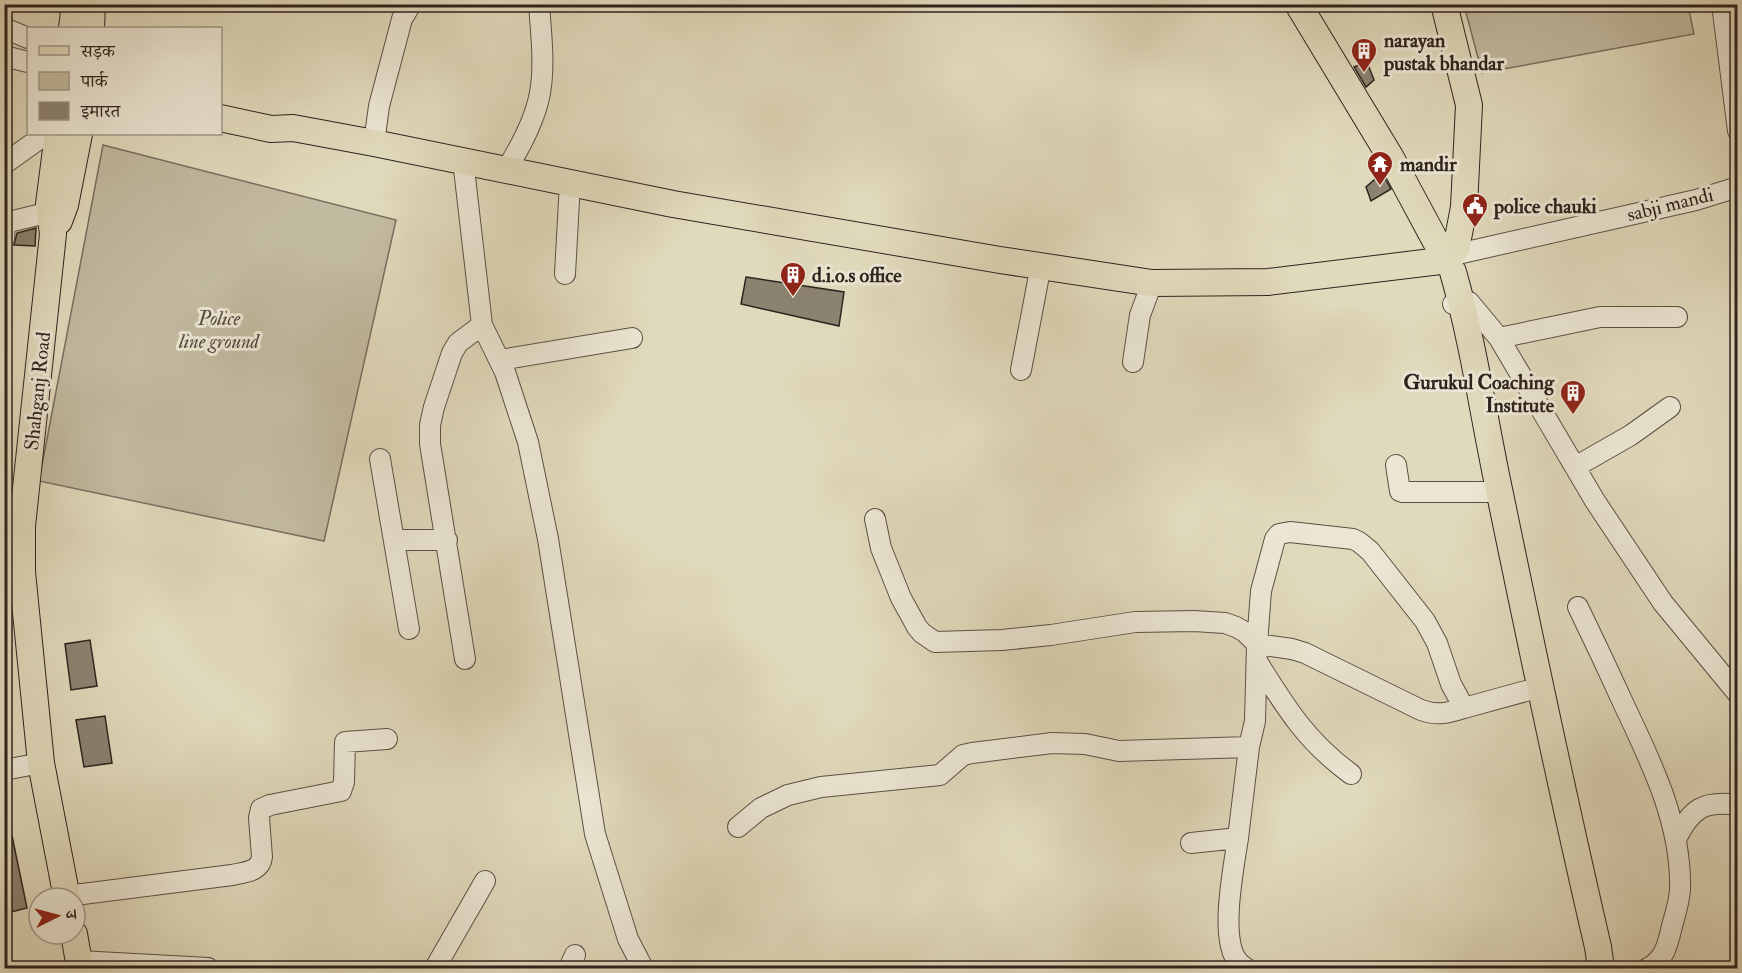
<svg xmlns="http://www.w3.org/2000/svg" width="1742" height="973" font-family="'IM FELL Double Pica','Noto Serif Devanagari',serif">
	<rect width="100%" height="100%" fill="#e0d9bb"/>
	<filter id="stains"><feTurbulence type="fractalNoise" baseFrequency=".00333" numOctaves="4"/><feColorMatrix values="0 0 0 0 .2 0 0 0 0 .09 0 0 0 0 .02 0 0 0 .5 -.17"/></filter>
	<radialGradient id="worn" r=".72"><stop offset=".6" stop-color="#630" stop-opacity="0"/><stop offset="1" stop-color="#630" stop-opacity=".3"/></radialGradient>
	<!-- green -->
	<path fill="#c2baa0" stroke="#786e60" stroke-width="1.5" d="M1464 5H1688L1694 34 1482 73Z
		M103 145 396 220 324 541 39 481Z"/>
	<!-- building -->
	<path fill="#8b8270" stroke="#2f231f" stroke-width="1.5" d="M1367 62 1374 80 1366 87 1354 67Z
		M1382 173 1391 189 1371 201 1366 187Z
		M36 228 35 246 14 245 17 233Z
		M746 277 844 292 839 326 741 304Z
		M90 640 97 686 71 690 65 644Z
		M105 716 112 763 84 767 76 720Z
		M4 826H10L27 908 7 913 4 901Z"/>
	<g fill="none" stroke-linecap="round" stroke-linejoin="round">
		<defs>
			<path id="minor" d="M1722 4 1738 131
				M4 28 28 38
				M4 56 28 62
				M374 143 379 106 402 19 411 4
				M463 160 482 325 505 372 528 442 548 539 595 834 628 939 643 968
				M4 164 46 134
				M507 169C521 145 535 120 540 93 545 64 541 33 539 4
				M4 239 5 226 9 222 50 212
				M1462 253 1696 200 1738 187
				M565 274 570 182
				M1453 304 1469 302 1499 338 1595 501 1663 603 1738 694
				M1499 338 1600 317H1677
				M500 360 632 338
				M1133 362 1140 315 1152 283
				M1021 370 1041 265
				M380 459 409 629
				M1396 465 1400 491 1403 492H1499
				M1575 467 1631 435 1670 407
				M875 519 881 548 901 598 917 627 922 633 935 642 1002 640 1051 635 1135 622 1194 621 1225 623 1236 627 1245 632 1257 644
				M394 540H447
				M1578 607C1594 640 1610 674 1625 707 1652 764 1682 825 1680 890 1679 903 1675 915 1672 926 1668 943 1665 960 1648 968
				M1257 644 1261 591 1275 539 1279 534 1290 532 1353 539 1359 542 1370 551 1425 621 1437 643 1451 684 1464 708 1526 691
				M465 659 430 444V425L434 407 452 353 458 343 482 325
				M1258 663C1286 708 1307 742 1351 774
				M4 770 41 763
				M738 827 761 808 788 795 821 787 940 775 963 755 972 753 1052 743 1085 744 1119 751 1249 747 1255 721 1257 644 1292 649 1305 653 1421 710C1438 716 1448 713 1464 708
				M1238 838C1234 866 1220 934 1236 959 1238 962 1242 966 1246 968
				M1676 839C1691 809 1703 800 1738 805
				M1191 843 1238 838 1249 747
				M67 896 232 875C245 872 260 872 262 857L259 818 261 809 270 805 341 791 344 782 345 742 387 739
				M79 961 208 968
				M435 968 485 881
				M569 968 575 955"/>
			<path id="major" d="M1298 4 1391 158 1442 253
				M1444 4 1469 105 1464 207 1456 249
				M72 28 75 4
				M91 28 92 4
				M220 118 271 129 293 128 374 143 673 204 1000 260 1152 283 1268 282 1440 261
				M58 134 49 204 53 234 22 526V572L41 763 67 898
				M59 221 65 205 79 134
				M1453 272C1474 345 1484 420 1500 494 1531 645 1563 796 1598 947L1601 968
				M74 934 80 968"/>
		</defs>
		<!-- minor casing -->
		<use href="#minor" stroke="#5b5046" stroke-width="22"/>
		<!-- major casing -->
		<use href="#major" stroke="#2f231f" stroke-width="28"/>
		<!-- minor -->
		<use href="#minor" stroke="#ebe6d3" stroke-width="20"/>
		<!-- major -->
		<use href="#major" stroke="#e0d9bb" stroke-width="26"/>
	</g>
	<!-- icons -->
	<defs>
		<symbol id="building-pin" viewBox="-11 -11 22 30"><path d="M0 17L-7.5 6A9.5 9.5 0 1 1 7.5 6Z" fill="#8f2418" stroke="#ebe6d3"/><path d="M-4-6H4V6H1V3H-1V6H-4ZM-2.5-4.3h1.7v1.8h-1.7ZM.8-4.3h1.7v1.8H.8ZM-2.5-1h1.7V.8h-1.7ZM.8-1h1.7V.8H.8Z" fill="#fff"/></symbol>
		<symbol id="temple-pin" viewBox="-11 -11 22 30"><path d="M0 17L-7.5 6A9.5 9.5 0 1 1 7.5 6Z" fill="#8f2418" stroke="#ebe6d3"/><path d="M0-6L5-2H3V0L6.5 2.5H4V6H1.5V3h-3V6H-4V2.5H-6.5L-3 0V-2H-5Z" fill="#fff"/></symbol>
		<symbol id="civic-pin" viewBox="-11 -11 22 30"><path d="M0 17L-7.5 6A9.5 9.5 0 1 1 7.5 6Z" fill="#8f2418" stroke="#ebe6d3"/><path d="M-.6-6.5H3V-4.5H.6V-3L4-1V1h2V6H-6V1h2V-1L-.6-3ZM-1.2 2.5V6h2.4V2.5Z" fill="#fff"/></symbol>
	</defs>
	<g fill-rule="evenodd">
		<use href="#building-pin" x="1349" y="36" width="30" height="40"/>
		<use href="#temple-pin" x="1365" y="149" width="30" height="40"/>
		<use href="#civic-pin" x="1460" y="191" width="30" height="40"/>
		<use href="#building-pin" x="778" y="260" width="30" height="40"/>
		<use href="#building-pin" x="1558" y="378" width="30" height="40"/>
	</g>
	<g text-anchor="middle" stroke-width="6" stroke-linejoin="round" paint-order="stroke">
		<!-- poi labels -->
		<g font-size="20" font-weight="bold" fill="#2f231f" stroke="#ebe6d3" text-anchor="start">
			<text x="1384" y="47">narayan<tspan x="1384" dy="23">pustak bhandar</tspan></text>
			<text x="1400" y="171">mandir</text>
			<text x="1494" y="213">police chauki</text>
			<text x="812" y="282">d.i.o.s office</text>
			<text x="1554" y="389" text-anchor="end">Gurukul Coaching<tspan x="1554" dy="23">Institute</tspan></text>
		</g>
		<!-- street labels -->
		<g font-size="20" fill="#2f231f" stroke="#ebe6d3">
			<text transform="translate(1670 204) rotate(-14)" y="7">sabji mandi</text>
			<text transform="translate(37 391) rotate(-84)" y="7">Shahganj Road</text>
		</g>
		<!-- park labels -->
		<g font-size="20" font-style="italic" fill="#54493f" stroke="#ebe6d3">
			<text x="219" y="325">Police<tspan x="219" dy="23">line ground</tspan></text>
		</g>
	</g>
	<!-- margin -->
	<rect width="1742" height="973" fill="none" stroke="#e0d9bb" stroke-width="24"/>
	<rect x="6" y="6" width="1730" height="961" fill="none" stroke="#2f231f" stroke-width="3"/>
	<rect x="12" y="12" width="1718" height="949" fill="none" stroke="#2f231f" stroke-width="1.5"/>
	<!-- legend -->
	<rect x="27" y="27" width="195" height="108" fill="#ebe6d3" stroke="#a0988b" stroke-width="1.5"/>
	<rect x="39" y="46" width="30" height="9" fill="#e0d9bb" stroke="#a0988b" stroke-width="1.5"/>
	<text x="81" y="57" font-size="18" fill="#2f231f">सड़क</text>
	<rect x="39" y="72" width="30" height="18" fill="#c2baa0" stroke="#a0988b" stroke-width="1.5"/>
	<text x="81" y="87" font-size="18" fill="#2f231f">पार्क</text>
	<rect x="39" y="102" width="30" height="18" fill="#8b8270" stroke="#a0988b" stroke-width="1.5"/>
	<text x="81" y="117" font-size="18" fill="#2f231f">इमारत</text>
	<!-- north arrow -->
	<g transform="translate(57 916) rotate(84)"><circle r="28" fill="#ebe6d3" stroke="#a0988b" stroke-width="1.5"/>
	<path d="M0-4.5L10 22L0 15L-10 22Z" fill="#8f2418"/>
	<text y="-9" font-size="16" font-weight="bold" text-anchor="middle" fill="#2f231f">उ</text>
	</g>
	<rect width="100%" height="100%" filter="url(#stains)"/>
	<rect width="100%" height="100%" fill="url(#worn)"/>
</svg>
